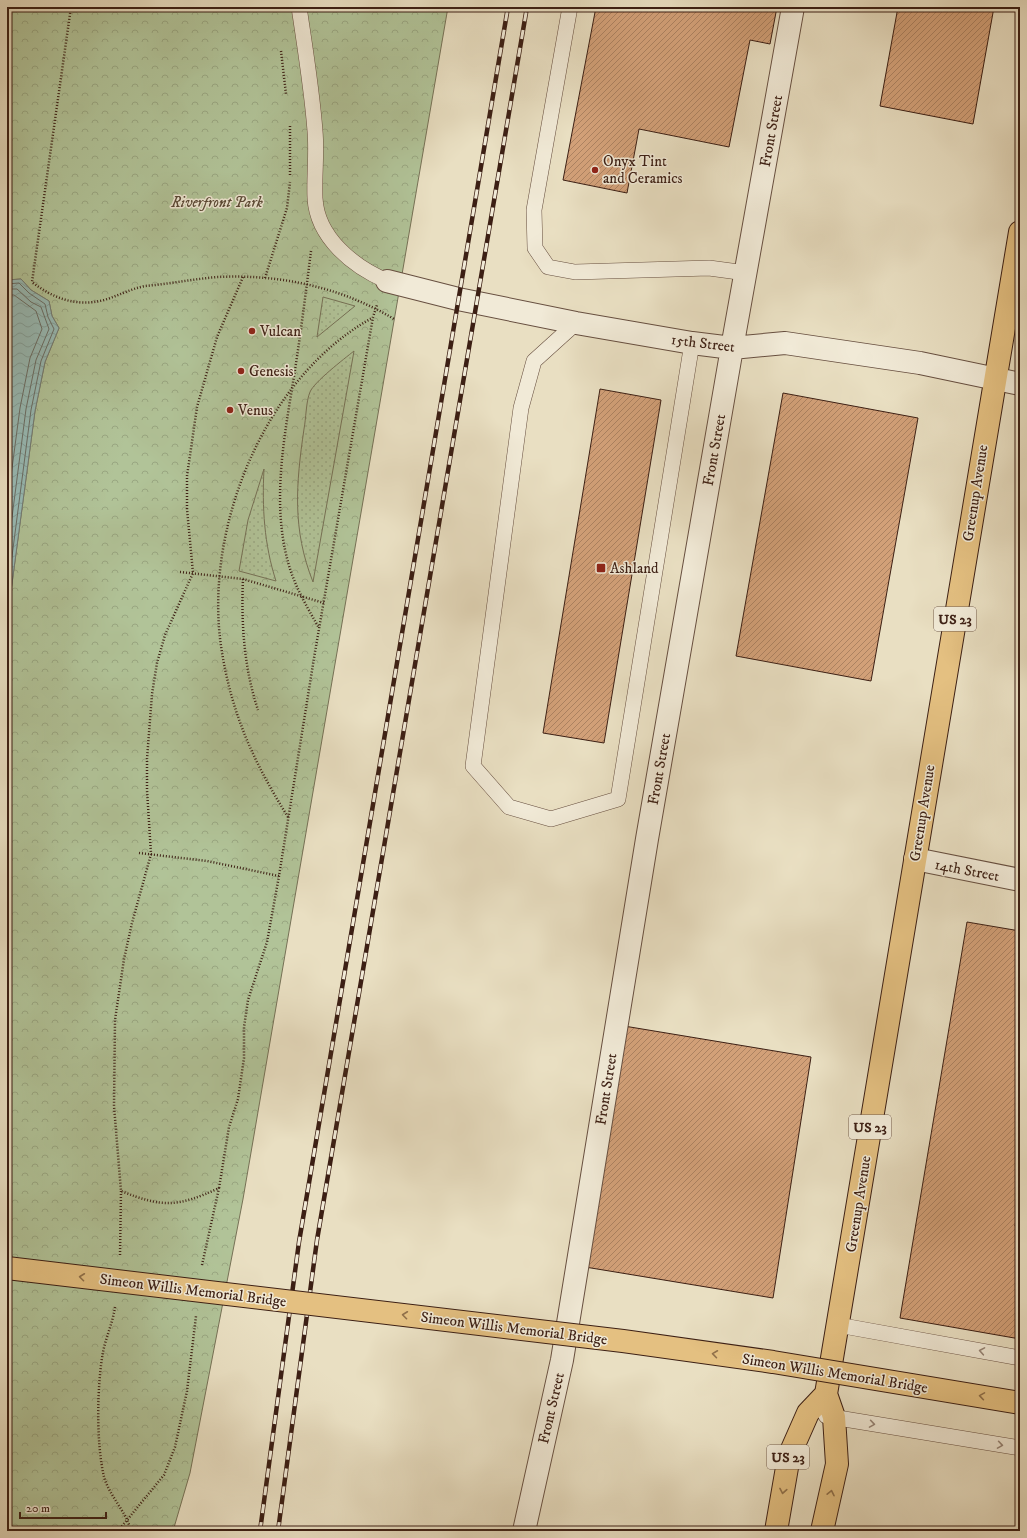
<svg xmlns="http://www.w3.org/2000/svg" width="1027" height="1538" font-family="'IM FELL DW Pica',serif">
	<defs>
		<pattern id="park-crowns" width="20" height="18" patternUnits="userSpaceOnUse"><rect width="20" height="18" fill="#b1c398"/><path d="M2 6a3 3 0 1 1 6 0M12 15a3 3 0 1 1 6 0" fill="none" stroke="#99a782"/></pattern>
		<pattern id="garden-dots" width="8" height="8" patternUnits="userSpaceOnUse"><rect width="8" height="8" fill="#b1c398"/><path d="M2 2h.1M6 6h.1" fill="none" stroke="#99a782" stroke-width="1.8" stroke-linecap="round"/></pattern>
		<pattern id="water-waves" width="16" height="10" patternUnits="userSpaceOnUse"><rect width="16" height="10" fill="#98bcb7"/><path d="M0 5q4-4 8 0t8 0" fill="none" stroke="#84a19c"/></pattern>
		<pattern id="building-hatch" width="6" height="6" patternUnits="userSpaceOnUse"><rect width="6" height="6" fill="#d2a078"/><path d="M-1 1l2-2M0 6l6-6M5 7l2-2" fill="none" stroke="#ac8261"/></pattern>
	</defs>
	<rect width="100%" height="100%" fill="#e9dfc2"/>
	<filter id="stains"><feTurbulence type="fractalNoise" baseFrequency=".005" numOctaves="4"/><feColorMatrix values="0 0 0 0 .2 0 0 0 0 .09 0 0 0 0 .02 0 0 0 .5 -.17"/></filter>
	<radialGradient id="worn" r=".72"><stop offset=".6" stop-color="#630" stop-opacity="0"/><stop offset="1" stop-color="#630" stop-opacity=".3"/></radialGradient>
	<!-- park -->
	<path fill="url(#park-crowns)" stroke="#767156" d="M12 7H448L243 1199 190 1473 173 1531H7V621L35 411 45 362 59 328 52 316 49 301 31 290 21 279 7 280V32Z"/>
	<!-- garden -->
	<path fill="url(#garden-dots)" stroke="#767156" d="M323 297 355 306 317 337Z
		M354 351 313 582C292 529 296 484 304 429 306 419 306 401 310 392 314 382 344 359 354 351Z
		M264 469C262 507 264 544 276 581L239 571 248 520Z"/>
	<!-- water -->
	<path fill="url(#water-waves)" stroke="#737d76" d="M21 279 31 290 49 301 52 316 59 328 45 362 35 411 7 621V280Z"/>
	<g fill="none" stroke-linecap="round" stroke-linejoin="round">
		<!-- shore -->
		<path stroke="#6a6e66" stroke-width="1" d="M7 284 19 283 29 293 45 304 48 317 54 329 41 361 31 410 7 595
			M7 289H17L31 302 41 307 49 329 36 360 26 409 7 556
			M7 295H14L36 311 42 329 30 358 20 408 7 506"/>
	</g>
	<!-- building -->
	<path fill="url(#building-hatch)" stroke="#3c1f14" d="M596 7H777L770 44 750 40 729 147 639 129 627 193 563 180Z
		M898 7H994L973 124 880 106Z
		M600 389 661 400 604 743 543 733Z
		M783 393 918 418 871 681 736 656Z
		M967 922 1020 931V1200L1015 1226 1020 1227V1339L900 1318Z
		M618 1025 811 1057 773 1298 579 1266Z"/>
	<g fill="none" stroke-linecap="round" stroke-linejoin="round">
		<defs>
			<path id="lane" d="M299 7C305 48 312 90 315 131 317 153 314 176 315 198 317 238 354 267 387 281
				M570 7 534 210 535 248 548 267 575 272 709 268 746 273
				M576 323 534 361 521 408 473 766 509 807 551 819 618 799 692 343
				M838 1325 1020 1358
				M826 1416 1020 1448"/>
			<path id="street" d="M387 281 458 299 576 323 692 343 732 348 785 343 920 363 1020 384
				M915 859 1020 880
				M524 1531 562 1360 647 839 732 348 793 7"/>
			<path id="highway" d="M776 1531 789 1456 808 1413 826 1394
				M822 1531 837 1464 834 1417 826 1394 1020 232"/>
		</defs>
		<!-- lane casing -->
		<use href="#lane" stroke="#674f40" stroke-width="16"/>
		<!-- street casing -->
		<use href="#street" stroke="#674f40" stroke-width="24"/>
		<!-- highway casing -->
		<use href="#highway" stroke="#3c1f14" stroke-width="24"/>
		<!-- path -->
		<path stroke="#3c1f14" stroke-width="2.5" stroke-dasharray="1 2" stroke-linecap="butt" d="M71 7 32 282C54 299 77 307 104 300 118 296 130 289 145 286 169 284 193 279 218 277 279 274 341 287 394 319
			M281 51 286 94
			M290 126V177
			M311 251C306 291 301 331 295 370 285 433 271 500 288 562 294 585 307 607 319 628
			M243 277 217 337 197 407 187 476V509L193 573 165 635 157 663 152 694 147 759V790L151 854 132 923 124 959 115 1020 114 1106 121 1191C163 1208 178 1207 219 1188L229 1127 238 1099 244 1058V1027L248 1000 267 942 279 876 315 652 373 317 377 305
			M265 278 287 208 290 182
			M180 572 243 579 324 603
			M243 579C241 623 244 668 258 710
			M288 817C253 761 231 713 221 646 204 527 265 377 372 318
			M139 853 207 861 279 876
			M120 1255 121 1191
			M202 1265 219 1188
			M115 1307C113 1322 106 1337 103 1352 97 1385 96 1443 104 1477 110 1497 126 1511 131 1531
			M118 1531 164 1475 175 1447 187 1391 196 1316"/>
		<!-- lane -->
		<use href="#lane" stroke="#f1ead7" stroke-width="15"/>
		<!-- street -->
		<use href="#street" stroke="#f1ead7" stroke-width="22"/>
		<!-- highway -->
		<use href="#highway" stroke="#e4c081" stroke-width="22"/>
		<defs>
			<path id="rail" d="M260 1531 299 1242 508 7
				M278 1531 317 1240 527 7"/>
		</defs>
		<!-- rail casing -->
		<use href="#rail" stroke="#3c1f14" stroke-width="4.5"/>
		<!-- rail -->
		<use href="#rail" stroke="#f1ead7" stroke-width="3" stroke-dasharray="9" stroke-linecap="butt"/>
		<defs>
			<path id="highway-bridge" d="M7 1268 623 1341 773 1362 1020 1403"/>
		</defs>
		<!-- highway-bridge casing -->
		<use href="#highway-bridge" stroke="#3c1f14" stroke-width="24" stroke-linecap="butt"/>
		<!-- highway-bridge -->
		<use href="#highway-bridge" stroke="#e4c081" stroke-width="22"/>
	</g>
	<!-- one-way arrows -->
	<defs><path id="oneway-chevron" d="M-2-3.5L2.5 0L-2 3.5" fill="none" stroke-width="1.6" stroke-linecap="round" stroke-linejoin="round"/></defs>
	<g stroke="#90704a">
		<use href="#oneway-chevron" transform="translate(82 1277) rotate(-173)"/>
		<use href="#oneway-chevron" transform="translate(405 1315) rotate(-173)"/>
		<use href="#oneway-chevron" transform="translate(715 1354) rotate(-172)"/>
		<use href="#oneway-chevron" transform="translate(982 1396) rotate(-171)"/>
		<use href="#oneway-chevron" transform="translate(783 1491) rotate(100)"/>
		<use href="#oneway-chevron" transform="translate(831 1493) rotate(-78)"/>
	</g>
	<g stroke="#968476">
		<use href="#oneway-chevron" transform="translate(982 1351) rotate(-170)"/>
		<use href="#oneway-chevron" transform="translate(872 1424) rotate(9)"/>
		<use href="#oneway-chevron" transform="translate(1000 1445) rotate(9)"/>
	</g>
	<!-- markers -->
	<g fill="#8f2418" stroke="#f1ead7" stroke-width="1.5">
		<circle cx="595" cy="170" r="4"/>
		<circle cx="252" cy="331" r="4"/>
		<circle cx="241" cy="371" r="4"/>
		<circle cx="230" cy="410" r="4"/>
		<rect x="596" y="563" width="10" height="10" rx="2"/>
	</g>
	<g text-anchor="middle" stroke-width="3" stroke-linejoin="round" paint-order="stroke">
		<!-- shield labels -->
		<g fill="#f1ead7" stroke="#725c4e" stroke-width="1">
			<rect x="934" y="607" width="42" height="24" rx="3"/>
			<rect x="849" y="1115" width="42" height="24" rx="3"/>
			<rect x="767" y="1445" width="42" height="24" rx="3"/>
		</g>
		<g font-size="14" font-weight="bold" fill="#3c1f14">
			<text x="955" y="624">US 23</text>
			<text x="870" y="1132">US 23</text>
			<text x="788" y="1462">US 23</text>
		</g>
		<!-- street labels -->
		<g font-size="15" fill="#3c1f14" stroke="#f1ead7">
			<text transform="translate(771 131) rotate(-80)" y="5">Front Street</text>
			<text transform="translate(703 343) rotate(7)" y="5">15th Street</text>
			<text transform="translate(714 450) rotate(-80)" y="5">Front Street</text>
			<text transform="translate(975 493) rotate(-81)" y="5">Greenup Avenue</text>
			<text transform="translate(659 769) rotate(-80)" y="5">Front Street</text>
			<text transform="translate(922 813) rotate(-81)" y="5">Greenup Avenue</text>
			<text transform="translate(967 870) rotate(11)" y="5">14th Street</text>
			<text transform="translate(606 1089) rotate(-81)" y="5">Front Street</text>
			<text transform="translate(858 1204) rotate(-81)" y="5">Greenup Avenue</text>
			<text transform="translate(193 1290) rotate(7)" y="5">Simeon Willis Memorial Bridge</text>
			<text transform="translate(514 1328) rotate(7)" y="5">Simeon Willis Memorial Bridge</text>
			<text transform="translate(835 1373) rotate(9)" y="5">Simeon Willis Memorial Bridge</text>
			<text transform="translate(551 1408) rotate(-77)" y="5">Front Street</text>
		</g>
		<!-- poi labels -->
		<g font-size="15" fill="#3c1f14" stroke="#f1ead7" text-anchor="start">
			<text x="603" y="166">Onyx Tint<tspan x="603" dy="17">and Ceramics</tspan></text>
			<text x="260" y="336">Vulcan</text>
			<text x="249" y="376">Genesis</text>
			<text x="238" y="415">Venus</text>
			<text x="610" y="573">Ashland</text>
		</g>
		<!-- park labels -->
		<g font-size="15" font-style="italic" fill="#594835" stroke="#f1ead7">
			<text x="217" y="207">Riverfront Park</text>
		</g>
	</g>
	<!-- margin -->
	<rect width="1027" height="1538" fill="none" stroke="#e9dfc2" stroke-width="24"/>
	<rect x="8" y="8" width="1011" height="1522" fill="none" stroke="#3c1f14" stroke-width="2"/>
	<rect x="12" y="12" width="1003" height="1514" fill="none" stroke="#3c1f14"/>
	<!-- scale -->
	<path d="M20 1512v6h86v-6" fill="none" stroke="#3c1f14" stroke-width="2"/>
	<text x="26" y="1512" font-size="12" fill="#3c1f14" stroke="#f1ead7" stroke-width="3" paint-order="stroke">20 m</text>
	<rect width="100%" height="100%" filter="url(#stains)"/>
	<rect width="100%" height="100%" fill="url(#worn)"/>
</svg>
